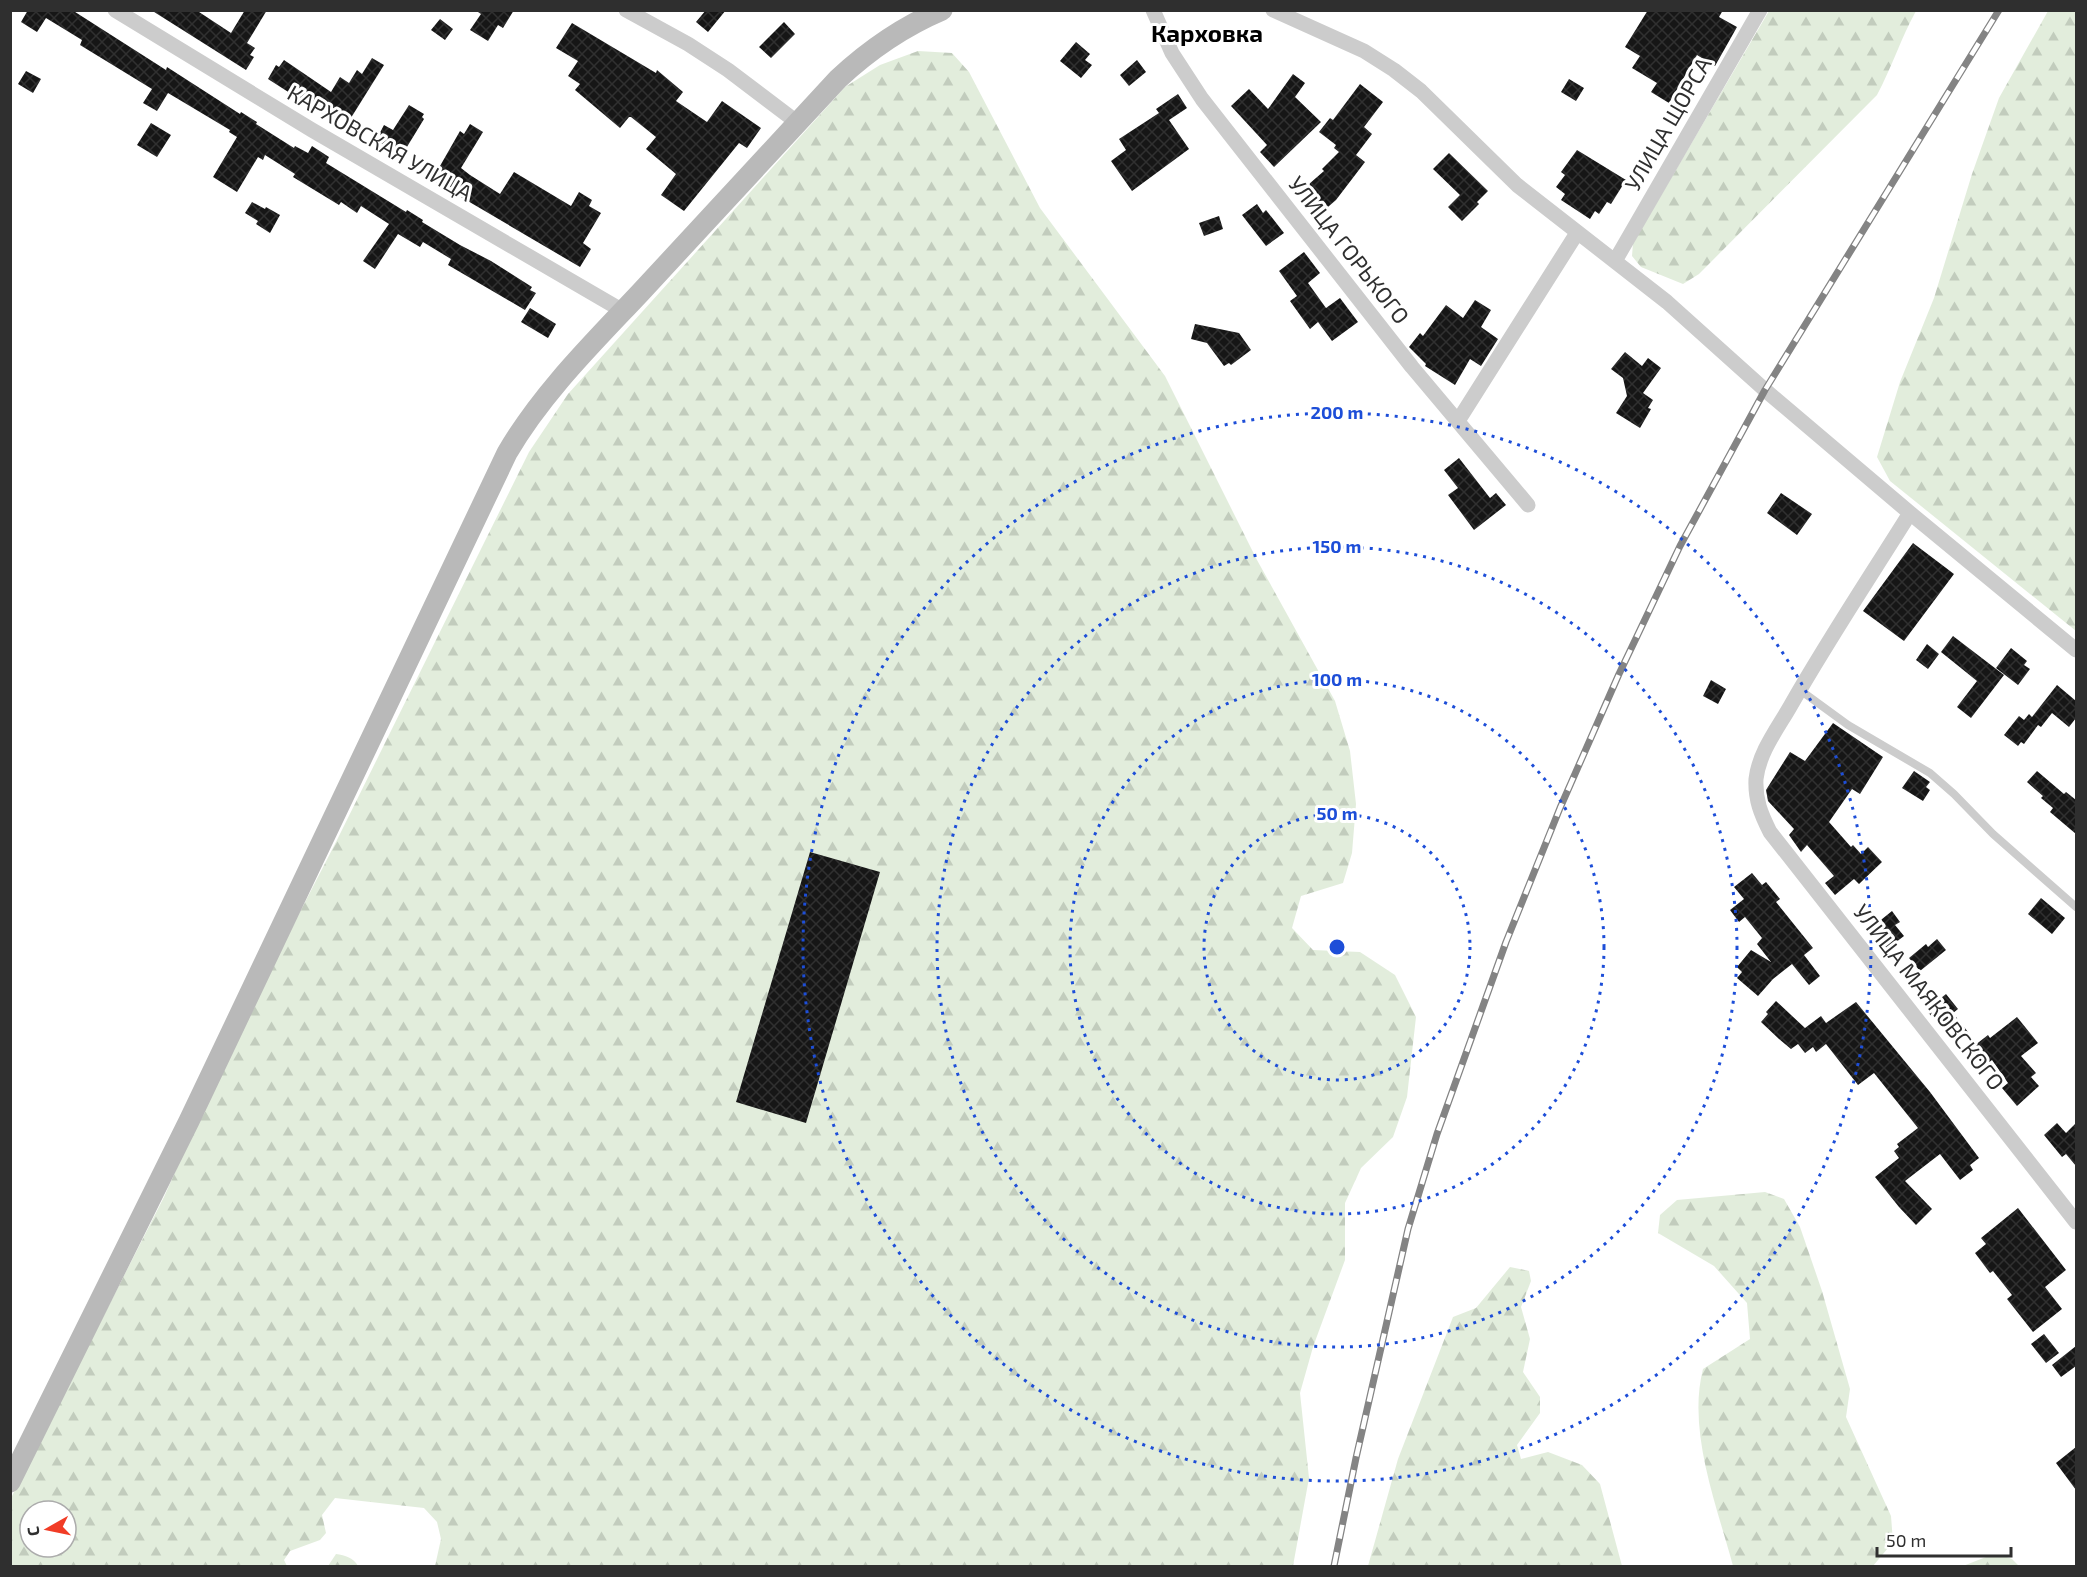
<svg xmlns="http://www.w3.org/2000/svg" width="2087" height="1577" font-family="'Exo 2',sans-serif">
	<defs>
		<pattern id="forest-firs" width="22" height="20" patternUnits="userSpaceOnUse" patternTransform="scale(1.5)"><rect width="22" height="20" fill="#e2eddc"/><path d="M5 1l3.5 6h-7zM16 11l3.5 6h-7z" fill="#c2ccbd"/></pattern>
		<pattern id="building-cross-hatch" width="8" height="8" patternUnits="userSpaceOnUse" patternTransform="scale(1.5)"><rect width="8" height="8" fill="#161616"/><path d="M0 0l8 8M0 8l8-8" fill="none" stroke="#303030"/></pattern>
	</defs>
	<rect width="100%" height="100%" fill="#fff"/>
	<!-- forest -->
	<path fill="url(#forest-firs)" fill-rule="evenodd" d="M1769 11H1916C1901 38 1892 67 1877 95L1699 274 1683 284 1641 267 1632 256 1633 243Z
		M2048 11H2076V631L1890 481 1877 457 1900 382 1934 298 1972 174 1999 98Z
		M918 51 952 53 969 72 1040 208 1165 376 1257 560 1335 701 1350 751 1356 804 1352 853 1343 883 1301 896 1292 928 1313 950 1360 952 1395 975 1416 1017 1407 1097 1393 1137 1361 1168 1345 1203V1260L1313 1347 1300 1393 1309 1478 1293 1566H435L441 1539 437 1522 424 1508 335 1498 322 1515 326 1533 320 1540 290 1551 284 1560 287 1566H11L10 1500 164 1197 234 1040 337 840 529 452 568 394 845 87 880 65ZM30 1511H66V1547H30Z
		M1765 1192 1784 1199 1800 1227 1822 1291 1850 1389 1846 1417 1891 1516 1893 1542 1873 1566H1733C1717 1506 1687 1431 1703 1369L1750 1339 1747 1303 1714 1266 1658 1233 1660 1215 1677 1200Z
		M1510 1267 1529 1271 1531 1281 1521 1307 1530 1339 1523 1372 1540 1397V1413L1517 1445 1521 1459 1548 1452 1582 1465 1600 1484 1622 1566H1368L1398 1459 1453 1317 1476 1308Z
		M336 1554C345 1555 354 1558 358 1566H328Z
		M2001 1555 2012 1559 2019 1566H1963L1986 1557Z"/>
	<!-- building -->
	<path fill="url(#building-cross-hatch)" d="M28 10H72L166 70 167 67 240 114 241 112 257 122 256 124 294 148 295 146 308 153 312 146 329 157 326 163 406 212 407 210 423 220 422 222 460 245 491 261 532 287 530 290 536 293 525 310 448 265 451 259 423 242 420 247 398 234 375 269 363 261 389 224 361 206 357 213 341 202 339 205 293 177 295 174 265 155 263 160 258 157 237 192 213 177 237 137 229 132 230 130 168 93 157 111 143 103 152 89 80 45 82 40 46 18 37 32 21 22Z
		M151 10H196L231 33 245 10H267L247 43 255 48 250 55 254 57 246 70Z
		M475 10H514L503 28 498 25 488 41 470 30 481 14Z
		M706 10H726L708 32 696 22Z
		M1648 10H1723L1719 17 1737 27 1715 66 1697 55 1669 103 1651 92 1657 83 1632 68 1640 56 1625 47Z
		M440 19 453 29 445 40 431 30Z
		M784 22 795 34 771 58 759 47Z
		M572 23 656 73 657 70 683 92 676 101 707 122 722 101 761 128 747 148 739 143 684 211 661 195 676 174 646 149 656 137 631 117H629L620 128 575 90 580 84 568 76 578 61 556 48Z
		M1076 42 1090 54 1085 60 1092 65 1081 78 1060 61Z
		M372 58 384 65 349 121 340 115 335 122 268 79 276 65 279 67 284 60 331 92 340 77 349 83 357 70 362 74Z
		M1137 60 1146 72 1129 86 1120 75Z
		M26 71 41 79 33 93 18 84Z
		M1293 74 1305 83 1295 97 1321 122 1274 167 1260 152 1267 145 1231 106 1249 89 1268 109Z
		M1569 79 1584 88 1576 101 1561 92Z
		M1360 84 1383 102 1364 127 1372 134 1356 155 1365 162 1336 200 1321 213 1301 191 1324 171 1322 169 1339 152 1334 148 1336 145 1319 132 1330 118 1333 120Z
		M1178 94 1187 108 1169 120 1189 149 1132 191 1111 161 1126 150 1119 139 1159 113 1156 109Z
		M409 105 424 114 422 117 424 119 399 160 384 151 386 146 376 140 384 125 393 130Z
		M151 123 171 135 157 157 137 145Z
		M470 124 483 132 461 168 470 175 500 194 514 172 571 206 579 192 592 200 589 206 601 213 583 243 591 249 580 267 432 180 460 131 464 134Z
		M1577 150 1626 180 1611 204 1607 202 1599 214 1595 211 1590 219 1561 200 1565 194 1556 187 1565 175 1561 172Z
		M1449 153 1488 191 1477 202 1479 204 1462 221 1448 207 1460 195 1433 169Z
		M252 202 265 209 266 207 280 215 270 233 256 224 258 221 245 213Z
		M1257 204 1263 213 1266 210 1284 233 1266 246 1242 215Z
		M1219 216 1223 229 1204 236 1199 223Z
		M1304 252 1320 273 1308 283 1326 308 1340 298 1358 322 1332 341 1318 322 1310 329 1290 301 1297 296 1279 271Z
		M1475 300 1491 310 1481 327 1498 339 1481 366 1470 359 1455 385 1425 366 1426 364 1409 347 1420 333 1423 336 1446 305 1463 318Z
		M530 308 556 324 548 338 521 322Z
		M1195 324 1239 333 1251 350 1231 365 1229 363 1224 366 1207 343 1191 339Z
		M1625 352 1642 366 1648 358 1661 368 1643 393 1653 400 1648 408 1651 409 1640 428 1616 413 1627 396 1623 378 1611 369Z
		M1459 458 1490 498 1496 493 1506 505 1474 530 1448 495 1458 488 1444 470Z
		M1781 493 1812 514 1797 535 1767 513Z
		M1913 543 1954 574 1904 641 1863 611Z
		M1953 636 2004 675 1971 718 1957 707 1977 681 1941 652Z
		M1927 644 1939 654 1928 669 1916 660Z
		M2011 648 2027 661 2024 665 2030 669 2018 685 1996 668Z
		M1711 680 1726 689 1718 704 1703 696Z
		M2057 685 2076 701V718L2069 727 2052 713 2041 727 2038 725 2024 744 2021 742 2018 746 2004 735 2019 716 2024 720 2029 714 2032 717Z
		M1833 723 1883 757 1860 794 1852 789 1829 822 1851 847 1853 845 1861 854 1868 847 1882 862 1859 884 1854 879 1835 895 1825 883 1834 876 1807 845 1801 852 1789 835 1794 829 1768 801 1766 790 1790 752 1805 761Z
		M1914 771 1930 782 1926 787 1930 790 1923 801 1902 788Z
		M2037 771 2064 794 2066 792 2076 800V834L2050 812 2053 808 2041 798 2043 796 2027 782Z
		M810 852 880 872 806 1123 736 1102Z
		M1752 873 1762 885 1766 882 1780 899 1776 902 1813 948 1804 955 1820 976 1809 985 1792 964 1773 979 1758 996 1737 978 1742 972 1737 967 1751 950 1771 962 1757 944 1762 938 1745 917 1739 922 1730 910 1744 899 1734 887Z
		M2041 898 2065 918 2052 934 2028 914Z
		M1892 911 1900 922 1895 925 1904 936 1887 949 1871 928Z
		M1937 939 1946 950 1920 971 1909 958 1926 944 1928 947Z
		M1946 994 1958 1009 1953 1013 1968 1032 1955 1043 1926 1010Z
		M1776 1001 1805 1028 1821 1016 1826 1023 1856 1002 1930 1092 1979 1158 1970 1165 1973 1170 1960 1180 1940 1154 1905 1181 1932 1209 1916 1225 1899 1207 1875 1177 1899 1158 1894 1151 1899 1147 1897 1144 1918 1128 1874 1073 1858 1085 1826 1044 1816 1052 1813 1047 1805 1053 1798 1044 1791 1049 1779 1039 1761 1022 1768 1014 1766 1012Z
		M2017 1017 2038 1043 2021 1056 2036 1073 2031 1077 2039 1086 2017 1106 2002 1088 2008 1083 1992 1060 1984 1066 1970 1049 1988 1035 1990 1038Z
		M2057 1123 2066 1133 2076 1123V1166L2066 1154 2062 1157 2044 1135Z
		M2018 1208 2066 1270 2045 1287 2062 1309 2033 1332 2007 1299 2012 1295 1993 1271 1990 1273 1975 1253 1986 1244 1981 1238Z
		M2044 1334 2059 1353 2046 1363 2031 1344Z
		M2076 1346V1366L2061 1377 2052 1365Z
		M2076 1447V1490L2056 1463Z"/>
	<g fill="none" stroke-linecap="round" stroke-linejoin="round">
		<!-- lane -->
		<path stroke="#ccc" stroke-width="8" d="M1800 690 1848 725 1930 773 1954 794 1993 834 2076 907"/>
		<!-- street -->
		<path stroke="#ccc" stroke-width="15" d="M115 10 312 130 623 311
			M626 10 688 44 728 70 798 123
			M1153 10 1172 53 1202 99 1412 367 1528 505
			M1273 10 1364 51 1394 70 1421 91 1517 185 1667 302 1765 390 1910 513 2076 650
			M1615 261 1760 10
			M1458 421 1577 233
			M1910 513C1870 577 1828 640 1791 705 1778 728 1759 752 1756 779 1755 800 1761 814 1770 832L2076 1222"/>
		<!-- secondary -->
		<path stroke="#b9b9b9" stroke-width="21" d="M10 1482 189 1121 507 453C542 393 593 343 640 293 706 221 773 150 838 79 869 50 902 27 942 10"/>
		<defs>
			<path id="rail" d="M1334 1566 1356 1458 1408 1229 1437 1134 1506 942 1560 808 1619 674 1680 546 1765 390 1999 10"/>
		</defs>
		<!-- rail casing -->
		<use href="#rail" stroke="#848484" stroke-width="7"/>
		<!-- rail -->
		<use href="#rail" stroke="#fff" stroke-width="4.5" stroke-dasharray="14" stroke-linecap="butt"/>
	</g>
	<!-- distance rings -->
	<g fill="none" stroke="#1d4ed8" stroke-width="3" stroke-dasharray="3 6">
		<circle cx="1337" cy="947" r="133"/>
		<circle cx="1337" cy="947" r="267"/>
		<circle cx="1337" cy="947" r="400"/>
		<circle cx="1337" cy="947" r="534"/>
	</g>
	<g text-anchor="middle" stroke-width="6" stroke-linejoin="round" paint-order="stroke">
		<!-- street labels -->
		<g font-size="22" fill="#2f2f2f" stroke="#fff">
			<text transform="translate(1668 124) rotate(-60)" y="8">УЛИЦА ЩОРСА</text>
			<text transform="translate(380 143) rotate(30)" y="8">КАРХОВСКАЯ УЛИЦА</text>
			<text transform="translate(1349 250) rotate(52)" y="8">УЛИЦА ГОРЬКОГО</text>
			<text transform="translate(1929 997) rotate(52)" y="8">УЛИЦА МАЯКОВСКОГО</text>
		</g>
		<!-- neighbourhood labels -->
		<g font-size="24" font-weight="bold" fill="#000" stroke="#fff">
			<text x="1207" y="42">Карховка</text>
		</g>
	</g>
	<circle cx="1337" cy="947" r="9" fill="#1d4ed8" stroke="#fff" stroke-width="3"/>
	<g font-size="18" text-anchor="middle" font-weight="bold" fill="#1d4ed8" stroke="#fff" stroke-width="6" stroke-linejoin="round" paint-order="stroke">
		<text x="1337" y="419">200 m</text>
		<text x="1337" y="553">150 m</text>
		<text x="1337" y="686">100 m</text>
		<text x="1337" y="820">50 m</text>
	</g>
	<!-- border -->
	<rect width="2087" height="1577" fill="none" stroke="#2f2f2f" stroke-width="24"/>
	<!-- north arrow -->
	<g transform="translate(48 1529) rotate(261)"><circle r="28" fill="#ffffff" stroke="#acacac" stroke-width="1.5"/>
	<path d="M0-4.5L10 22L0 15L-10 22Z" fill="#f13c26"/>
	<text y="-9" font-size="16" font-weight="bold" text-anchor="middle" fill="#2f2f2f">С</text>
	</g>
	<!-- scale -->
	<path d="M1877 1547v9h134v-9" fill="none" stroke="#2f2f2f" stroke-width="3"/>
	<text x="1886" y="1547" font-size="18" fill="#2f2f2f" stroke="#ffffff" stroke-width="4.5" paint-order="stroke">50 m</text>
</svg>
